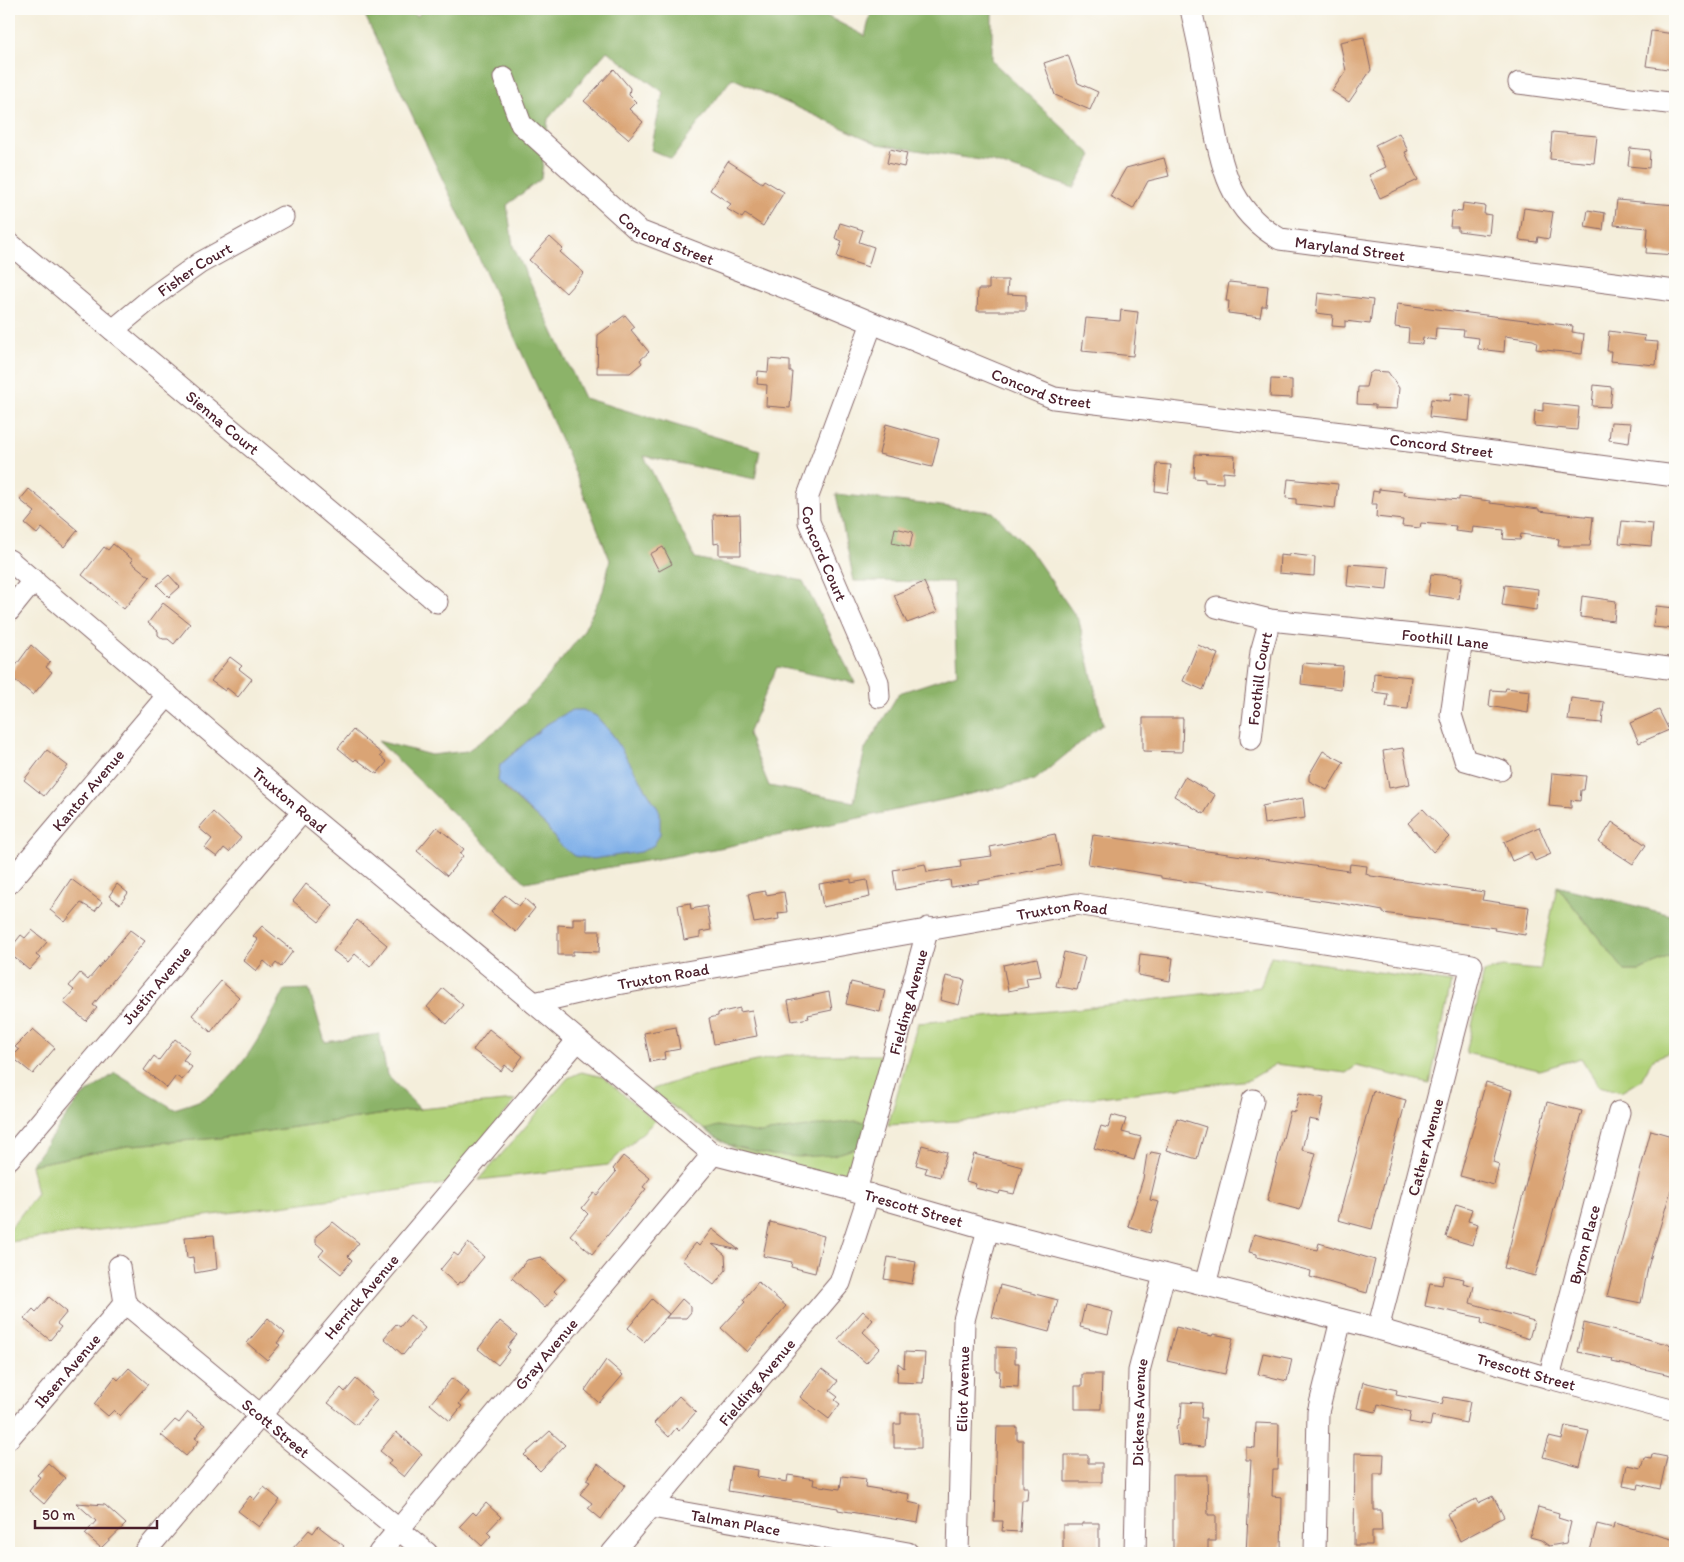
<svg xmlns="http://www.w3.org/2000/svg" width="1684" height="1562" font-family="Itim,sans-serif">
	<rect width="100%" height="100%" fill="#fdfcf7"/>
	<filter id="ink" filterUnits="userSpaceOnUse"><feTurbulence type="fractalNoise" baseFrequency=".02" numOctaves="2"/><feDisplacementMap in="SourceGraphic" scale="10" xChannelSelector="R" yChannelSelector="G"/><feConvolveMatrix kernelMatrix="1 2 1 2 8 2 1 2 1" color-interpolation-filters="sRGB"/></filter>
	<filter id="wash" filterUnits="userSpaceOnUse"><feTurbulence type="fractalNoise" baseFrequency=".0096" numOctaves="4" result="noise"/><feDisplacementMap in="SourceGraphic" scale="20" xChannelSelector="R" yChannelSelector="G"/><feGaussianBlur stdDeviation="1.12" result="paint"/><feColorMatrix in="noise" values="0 0 0 0 0 0 0 0 0 0 0 0 0 0 0 0 0 1.4 0 .05"/><feComposite in="paint" operator="in"/></filter>
	<g filter="url(#wash)">
		<rect width="100%" height="100%" fill="#f4eedb"/>
		<!-- green -->
		<path fill="#b0d179" stroke="#7d7852" d="M1557 886 1625 971H1640L1675 954V1050L1653 1059 1641 1080 1621 1092 1599 1086 1581 1058 1539 1070 1466 1053 1484 972 1503 967 1540 970Z
			M1271 956 1451 983 1430 1084 1356 1066 1346 1073 1276 1064 1249 1080 1029 1105 974 1120 888 1125 918 1023 1083 1008 1260 987Z
			M785 1055H884L855 1183 743 1154 705 1130 650 1090 702 1073Z
			M581 1072 603 1077 655 1121 608 1165 479 1180 568 1078Z
			M516 1100 446 1184 9 1242V1230L37 1194 31 1165 132 1145 219 1138 420 1109Z"/>
		<!-- forest -->
		<path fill="#8cb369" stroke="#6b694a" fill-rule="evenodd" d="M362 9H399L418 16 422 9H813L865 36 872 9H992V61L1092 155 1074 188 993 162 878 144 732 78 672 159 651 150 663 92 607 51 548 119 541 179 507 205 513 246 584 398 760 450 755 479 644 456 695 558 803 581 855 683 777 667 748 734 769 786 854 802 865 749 899 693 957 674 953 582 854 581 836 494 993 512 1032 553 1079 621 1103 724 1035 780 725 847 525 882 378 741 431 755 467 751 500 728 542 684 582 634 603 591 610 560 568 455 458 212ZM596 716 612 734 631 768 558 843 547 827 505 789 500 765 547 724Z
			M1557 886 1675 916V954L1640 971H1625Z
			M309 989 325 1042 379 1034 387 1075 420 1109 219 1138 132 1145 31 1165 79 1099 115 1073 174 1109C183 1106 194 1103 203 1099 238 1082 268 1023 285 990Z
			M855 1121 869 1122 863 1146 834 1155 800 1157 771 1155 729 1145 705 1130 718 1126 760 1133Z"/>
		<!-- water -->
		<path fill="#7daee8" stroke="#64668a" d="M572 710H583L596 716 612 734 660 812V834L654 845 641 852 593 859 574 856 558 843 547 827 498 781 500 765 547 724Z"/>
		<g id="blocks">
			<!-- building -->
			<path fill="#daa474" d="M1651 31 1675 34V70L1646 66Z
				M1364 37 1371 70 1349 102 1332 91 1346 71 1340 42Z
				M1068 55 1078 83 1098 92 1090 110 1055 95 1044 63Z
				M614 69 630 88 629 95 636 102 629 109 643 122 628 139 584 101Z
				M1552 132 1597 136 1594 163 1550 159Z
				M1399 133 1408 151 1405 152 1418 180 1380 198 1369 175 1386 167 1375 145Z
				M1630 148 1650 150 1649 168 1628 166Z
				M890 149 907 153 904 167 887 163Z
				M1164 158 1169 176 1148 181 1133 209 1110 196 1126 168Z
				M728 161 762 183 764 180 784 192 763 226 745 214 742 218 727 209 731 204 710 190Z
				M1617 200 1675 205V255L1646 253 1648 228 1614 225Z
				M1463 203 1485 206 1484 214 1491 215 1489 235 1458 231V227H1450L1452 211 1462 212Z
				M1524 208 1553 212 1549 239 1538 237 1537 242 1519 240Z
				M1588 210 1605 213 1603 230 1585 227Z
				M840 223 863 230 859 242 874 247 868 267 837 257 842 241 835 238Z
				M550 237 563 249 560 252 584 273 566 293 529 260Z
				M989 280H1008L1007 294 1026 295V311H977L978 289H989Z
				M1229 282 1268 286 1266 306H1262L1260 317 1228 313 1229 301H1226Z
				M1318 293 1373 300 1370 324 1345 321V327L1332 326 1333 315 1316 313Z
				M1397 304 1573 326 1572 332 1584 334 1582 354 1536 349 1537 342 1533 340 1505 336 1504 352 1478 349 1479 338 1463 336 1464 330 1436 328 1435 340 1423 338 1422 344 1408 343 1409 329 1395 327Z
				M1121 310 1138 312 1133 356 1082 351 1086 318 1120 321Z
				M625 315 635 327 631 330 649 352 640 360 642 363 630 373H597L598 335Z
				M1609 331 1645 336 1644 341 1658 342 1656 365 1610 361 1611 351H1607Z
				M769 359 790 361V372H793L790 408 766 406 767 385 757 384 758 371 768 372Z
				M1373 371 1388 372 1399 388 1397 409 1375 408V405L1357 404 1358 387H1366L1369 374Z
				M1271 379 1292 380V398L1270 397Z
				M1594 385 1612 387 1610 407 1592 406Z
				M1451 393 1471 395 1469 421 1429 417 1431 399 1450 401Z
				M1543 403 1579 407 1577 430 1534 426 1535 410 1543 411Z
				M1611 422 1631 423 1629 443 1609 440Z
				M886 424 939 439 932 467 879 454Z
				M1195 454 1235 456 1234 473 1223 472V483L1205 482V479L1194 478Z
				M1157 464 1171 465 1168 493 1155 491Z
				M1288 479 1338 484 1335 508 1296 504V499L1286 498Z
				M29 489 78 530 64 547 42 528 37 534 25 524 35 512 20 500Z
				M1379 489 1405 492 1404 495 1459 500V497L1490 501V503L1539 509V511L1593 517 1590 546H1558L1559 539 1521 534 1520 540 1503 539 1504 530 1473 527 1472 533 1455 531 1456 526 1421 523 1420 528 1402 526 1403 520 1376 517 1377 504H1371L1373 491 1379 492Z
				M740 514 741 555H719V543L714 544 713 515Z
				M1622 521 1653 524 1651 546 1619 543Z
				M895 528 913 532 910 547 892 543Z
				M113 544 133 560 131 562 150 577 124 609 82 575 104 547 108 550Z
				M663 547 672 564 659 571 650 554Z
				M1289 554 1315 557 1314 576 1279 573 1280 555 1289 556Z
				M1349 564 1389 567 1387 590 1347 586Z
				M1431 574 1462 577 1459 599 1428 595Z
				M169 575 180 587 169 597 157 585Z
				M924 582 937 612 907 623 894 595Z
				M1505 585 1538 589 1536 610 1502 605Z
				M1582 596 1616 601 1614 621 1580 617Z
				M163 603 190 624 174 644 168 639H163L158 635V631L148 623Z
				M1656 606 1675 608V629L1653 627Z
				M31 645 50 662 46 667 52 672 33 695 9 675Z
				M1198 645 1218 654 1203 690 1183 681Z
				M230 657 242 666 239 669 252 679 238 697 227 688 225 691 211 681Z
				M1303 663 1343 666 1341 689 1301 684Z
				M1374 673 1411 677 1408 709 1386 707 1388 694 1373 692Z
				M1506 688 1530 691 1528 713 1489 706 1491 690 1505 691Z
				M1571 698 1604 702 1602 723 1568 720Z
				M1659 710 1669 730 1639 743 1630 723Z
				M1143 718H1183L1182 752 1143 751Z
				M353 730 382 754 380 756 387 762 377 774 356 759 354 761 338 748Z
				M1403 748 1410 784 1389 788 1383 751Z
				M47 750 68 766 44 796 24 780Z
				M1323 751 1344 762 1327 790 1309 781V775Z
				M1552 773 1586 776 1584 790H1581L1580 801 1571 800V808L1549 806Z
				M1185 777 1215 795 1204 814 1174 796Z
				M1303 798 1305 818 1264 824 1262 806Z
				M1423 809 1449 837 1433 852 1408 823Z
				M213 812 241 838 229 852 224 848 217 857 205 848 212 839 199 828Z
				M1612 822 1646 845 1633 864 1599 842Z
				M437 827 464 849 460 854 463 856 447 876 417 851Z
				M1539 827 1551 854 1535 861 1531 853 1512 861 1504 842Z
				M1055 834 1061 865 979 881V883L951 887 950 880 896 890 893 870 925 864 927 872 961 867 960 860 992 856 990 847Z
				M1093 835 1349 871 1350 864 1367 866 1366 874 1371 876 1484 892 1482 900 1529 907 1525 935 1494 930 1495 928 1383 913V911L1345 904 1161 878V876L1088 864Z
				M71 879 102 902 95 911 81 903 65 922 50 910Z
				M851 879V883L867 880 870 897 823 907 819 884Z
				M117 884 128 893 120 904 109 896Z
				M306 884 333 905 319 922 293 901Z
				M766 891V895L784 892 787 912 778 913 779 919 754 923 748 894Z
				M505 895 519 906 525 899 535 908 516 932 491 912Z
				M690 903 691 909 707 906 711 930 700 932V937L684 940 678 905Z
				M573 918H587V931H600L599 952 573 951V955H558V925L573 926Z
				M357 920 387 945 370 967 355 954 348 962 333 951Z
				M262 926 293 951 281 967 276 963 272 968 264 961 256 971 243 960 258 940 253 936Z
				M32 930 47 942 36 955 40 958 29 970 9 953V950L21 935 25 938Z
				M130 930 145 941 93 1005 97 1008 86 1021 63 1002 74 990 69 986 80 973 88 980Z
				M1064 952 1085 957 1077 990 1056 986Z
				M1140 954 1173 958 1170 981 1138 975Z
				M1037 958 1041 976 1026 978 1028 987 1008 991 1003 965Z
				M946 976 965 980 959 1005 940 1000Z
				M221 981 239 997 211 1032 192 1015Z
				M851 982 885 990 880 1012 846 1004Z
				M443 988 463 1005 447 1024 427 1007Z
				M829 992 832 1010 808 1015 809 1018 792 1021 788 1001Z
				M740 1008V1012L752 1010 757 1036 714 1044 709 1018 718 1016V1013Z
				M676 1027 680 1049 664 1052 665 1059 650 1062 644 1033Z
				M33 1029 55 1048 33 1074 12 1057 19 1050 15 1047Z
				M489 1029 523 1056 512 1071 505 1065 501 1071 473 1050Z
				M175 1039 190 1051 183 1060 192 1067 182 1080 176 1076 167 1088 144 1070 154 1056 159 1060Z
				M1486 1082 1512 1090 1493 1162 1499 1164 1494 1185 1460 1176Z
				M1373 1091 1406 1100 1372 1229 1338 1220Z
				M1299 1093 1324 1098 1319 1121 1309 1119 1302 1150 1316 1153 1300 1210 1267 1201 1290 1111 1295 1112Z
				M1547 1102 1582 1111 1535 1276 1504 1268Z
				M1112 1115 1126 1119 1122 1132 1141 1137 1134 1160 1094 1148 1101 1126 1108 1128Z
				M1177 1118 1206 1127 1197 1159 1167 1150Z
				M1651 1130 1675 1137V1191L1671 1190 1648 1267 1641 1303 1607 1296Z
				M922 1145 947 1152 940 1177 925 1173 927 1168 916 1165Z
				M1151 1152 1161 1154 1150 1200 1159 1202 1150 1233 1128 1226 1143 1179 1147 1154 1150 1155Z
				M974 1154 1022 1167 1014 1194 1000 1191 999 1194 975 1188 976 1184 966 1181Z
				M623 1156 650 1178 643 1187 646 1189 592 1254 570 1235 588 1214 582 1208 594 1193 597 1195 616 1172 613 1169Z
				M1456 1204 1472 1209 1468 1221 1478 1224 1472 1245 1446 1237Z
				M333 1222 359 1243 348 1256 352 1260 341 1274 319 1256 324 1250 316 1243V1236Z
				M770 1222 824 1236 815 1273 791 1267 792 1262 763 1256Z
				M712 1229 739 1250 712 1244 725 1255 726 1270 714 1285 682 1260 696 1243 699 1246Z
				M1254 1234 1317 1250 1319 1243 1375 1260 1367 1293 1310 1277 1311 1271 1257 1257V1254L1249 1252Z
				M214 1235 217 1269 195 1273 193 1257 187 1258 185 1237Z
				M468 1243 484 1257 462 1283 459 1282 457 1285 440 1270 454 1253 458 1256Z
				M541 1257 565 1279 554 1291 557 1294 545 1308 512 1278 527 1260Z
				M888 1257 916 1262 912 1284 884 1279Z
				M1444 1275 1464 1279 1463 1283 1474 1286 1470 1303 1534 1321 1529 1339 1481 1323 1482 1318 1425 1306 1430 1283 1442 1285Z
				M758 1282 786 1306 747 1352 721 1328 745 1302 743 1300Z
				M1000 1285 1058 1300 1049 1332 992 1317Z
				M49 1297 67 1312 57 1324 61 1327 50 1340 24 1319 33 1309 36 1312Z
				M652 1299 669 1314 644 1342 628 1328Z
				M682 1299 691 1307V1312L686 1318H666Z
				M1085 1305 1113 1312 1108 1334 1080 1327Z
				M863 1311 873 1320 863 1332 880 1348 866 1363 838 1339Z
				M410 1315 425 1328 403 1355 384 1338 396 1324 400 1327Z
				M268 1318 285 1333 277 1343 280 1345 267 1360 247 1343Z
				M500 1321 517 1335 507 1347 510 1350 498 1365 478 1349Z
				M1584 1323 1671 1345 1670 1349 1675 1350V1376L1612 1362 1613 1359 1578 1352Z
				M1176 1327 1212 1336 1213 1334 1233 1338 1225 1374 1167 1361Z
				M996 1347 1015 1348V1363H1019L1018 1387 999 1386 1000 1371H996Z
				M905 1352 925 1353 923 1383 897 1382 898 1363 904 1368Z
				M1263 1353 1292 1359 1287 1381 1258 1374Z
				M606 1360 623 1375 599 1403 585 1390Z
				M129 1368 148 1384 120 1416 114 1410 108 1416 94 1404 115 1377 118 1380Z
				M822 1369 838 1381 830 1391 838 1397 835 1400 840 1404 829 1419 800 1397Z
				M1082 1374H1102L1101 1409H1075V1386H1082Z
				M452 1378 469 1392 459 1404 462 1406 450 1421 430 1404Z
				M356 1379 372 1393 371 1395 377 1400 356 1425 328 1403 341 1388 345 1392Z
				M1363 1382 1397 1390 1396 1395 1442 1404 1444 1397 1470 1402 1466 1423 1432 1416 1430 1426 1409 1422 1411 1412 1378 1404 1376 1412 1357 1408Z
				M679 1396 696 1412 679 1431 676 1428 669 1437 654 1423Z
				M1182 1402 1202 1403 1201 1418H1206L1204 1447 1178 1445 1176 1426H1178L1179 1418H1181Z
				M188 1412 205 1425 195 1438 199 1441 186 1456 161 1435 175 1420 179 1423Z
				M901 1413H921V1448H894V1424H901Z
				M1256 1423 1279 1424 1278 1470H1273L1272 1496 1282 1497 1281 1553H1246L1251 1460H1246V1447L1255 1448Z
				M1565 1426 1589 1431 1580 1467 1543 1457 1549 1437 1562 1440Z
				M997 1427H1017V1440H1023V1487H1028L1027 1500H1022L1020 1532 1002 1531 1003 1521H994Z
				M550 1431 565 1445 540 1471 524 1455Z
				M396 1432 422 1454 404 1477 388 1464 391 1460 380 1451Z
				M1355 1453 1384 1454 1383 1474H1374V1510H1381L1382 1531H1372V1545H1354Z
				M1652 1454 1667 1457 1660 1489 1639 1484 1638 1489 1623 1486 1627 1465 1641 1468 1644 1457 1651 1458Z
				M1065 1455H1088V1463H1102V1482H1065Z
				M48 1463 65 1478 44 1504 29 1491 40 1477 37 1475Z
				M598 1464 625 1485 601 1519 588 1508 592 1503 580 1494 590 1482 586 1480Z
				M732 1466 758 1470 757 1477 787 1482 788 1475 814 1479 813 1485 840 1489 842 1476 866 1479 865 1487 909 1494 908 1502 921 1505 918 1523 838 1510V1508L728 1491Z
				M1173 1475H1207L1208 1515H1216V1541H1208V1553H1173Z
				M264 1487 280 1500 259 1527 238 1511 250 1496 254 1500Z
				M1493 1496 1504 1517 1460 1541 1447 1514 1476 1499 1478 1503Z
				M76 1503 105 1505 126 1524 101 1548 85 1534 96 1521Z
				M486 1503 501 1517 487 1532 491 1536 482 1546 460 1526 473 1512 476 1515Z
				M1538 1507 1559 1513 1558 1518 1571 1522 1566 1543 1549 1546 1541 1540 1530 1537Z
				M1082 1523H1099V1553L1063 1550V1525H1082Z
				M1614 1523 1675 1540V1553H1597L1590 1551 1597 1524 1613 1528Z
				M318 1526 344 1546 338 1553H300L293 1548 309 1530 313 1533Z"/>
		</g>
	</g>
	<g filter="url(#ink)">
		<use href="#blocks" fill-opacity="0" stroke="#866769" stroke-width="1"/>
		<g fill="none" stroke-linecap="round" stroke-linejoin="round">
			<defs>
				<g id="minor">
					<path id="s1" d="M1191 9C1198 39 1204 69 1209 99 1220 156 1224 208 1280 239L1675 291"/>
					<path id="s2" d="M504 78 521 124 639 231 822 302 1054 398 1425 443 1675 476"/>
					<path d="M1519 83 1675 104"/>
					<path id="s3" d="M9 243 437 602"/>
					<path id="s4" d="M872 323 808 496 809 522 878 682 879 697"/>
					<path id="s5" d="M113 330 154 296 200 263 283 217"/>
					<path id="s6" d="M9 560 303 811 534 1003 617 984 1076 904 1472 965 1378 1329"/>
					<path id="s7" d="M1217 607 1270 620 1462 640 1675 669"/>
					<path d="M9 611 34 580"/>
					<path d="M1462 640 1451 715 1465 760 1500 770"/>
					<path id="s8" d="M1251 739 1261 652 1270 620"/>
					<path id="s9" d="M9 883 168 695"/>
					<path id="s10" d="M534 1003 713 1154 856 1191 988 1229 1378 1329 1549 1378 1675 1411"/>
					<path id="s11" d="M9 1159 303 811"/>
					<path id="s12" d="M856 1191 928 928"/>
					<path d="M119 1266 125 1303"/>
					<path d="M1205 1285 1253 1100"/>
					<path id="s13" d="M125 1303 427 1553"/>
					<path id="s14" d="M1549 1378 1619 1112"/>
					<path id="s15" d="M9 1438 125 1303"/>
					<path id="s16" d="M652 1507 908 1553"/>
					<path id="s17" d="M144 1553 578 1040"/>
					<path id="s18" d="M379 1553 713 1154"/>
					<path id="s19" d="M612 1553 840 1283 869 1194"/>
					<path id="s20" d="M958 1553 964 1320 988 1229"/>
					<path id="s21" d="M1135 1553 1139 1371 1164 1275"/>
					<path d="M1315 1553 1318 1412 1341 1320"/>
				</g>
			</defs>
			<!-- minor casing -->
			<use href="#minor" stroke="#866769" stroke-width="23"/>
			<!-- minor -->
			<use href="#minor" stroke="#fff" stroke-width="21"/>
		</g>
	</g>
	<g text-anchor="middle" stroke-width="4.5" stroke-linejoin="round" paint-order="stroke">
		<!-- street labels -->
		<g font-size="16" fill="#4a1f2b" stroke="#fdfcf7">
			<text dy="6" stroke="none"><textPath href="#s2" startOffset="236">Concord Street</textPath></text>
			<text dy="6" stroke="none"><textPath href="#s1" startOffset="326">Maryland Street</textPath></text>
			<text dy="6" stroke="none"><textPath href="#s5" startOffset="102">Fisher Court</textPath></text>
			<text dy="6" stroke="none"><textPath href="#s2" startOffset="641">Concord Street</textPath></text>
			<text dy="6" stroke="none"><textPath href="#s3" startOffset="279">Sienna Court</textPath></text>
			<text dy="6" stroke="none"><textPath href="#s2" startOffset="1046">Concord Street</textPath></text>
			<text dy="6" stroke="none"><textPath href="#s4" startOffset="245">Concord Court</textPath></text>
			<text dy="6" stroke="none"><textPath href="#s7" startOffset="231">Foothill Lane</textPath></text>
			<text dy="6" stroke="none"><textPath href="#s8" startOffset="61">Foothill Court</textPath></text>
			<text dy="6" stroke="none"><textPath href="#s9" startOffset="122">Kantor Avenue</textPath></text>
			<text dy="6" stroke="none"><textPath href="#s6" startOffset="369">Truxton Road</textPath></text>
			<text dy="6" stroke="none"><textPath href="#s6" startOffset="1224">Truxton Road</textPath></text>
			<text dy="6" stroke="none"><textPath href="#s6" startOffset="819">Truxton Road</textPath></text>
			<text dy="6" stroke="none"><textPath href="#s11" startOffset="228">Justin Avenue</textPath></text>
			<text dy="6" stroke="none"><textPath href="#s12" startOffset="196">Fielding Avenue</textPath></text>
			<text transform="translate(1425 1147) rotate(-75)" y="6">Cather Avenue</text>
			<text dy="6" stroke="none"><textPath href="#s10" startOffset="442">Trescott Street</textPath></text>
			<text dy="6" stroke="none"><textPath href="#s14" startOffset="138">Byron Place</textPath></text>
			<text dy="6" stroke="none"><textPath href="#s17" startOffset="336">Herrick Avenue</textPath></text>
			<text dy="6" stroke="none"><textPath href="#s18" startOffset="260">Gray Avenue</textPath></text>
			<text dy="6" stroke="none"><textPath href="#s15" startOffset="89">Ibsen Avenue</textPath></text>
			<text dy="6" stroke="none"><textPath href="#s10" startOffset="1076">Trescott Street</textPath></text>
			<text dy="6" stroke="none"><textPath href="#s19" startOffset="224">Fielding Avenue</textPath></text>
			<text dy="6" stroke="none"><textPath href="#s20" startOffset="164">Eliot Avenue</textPath></text>
			<text dy="6" stroke="none"><textPath href="#s21" startOffset="141">Dickens Avenue</textPath></text>
			<text dy="6" stroke="none"><textPath href="#s13" startOffset="196">Scott Street</textPath></text>
			<text dy="6" stroke="none"><textPath href="#s16" startOffset="85">Talman Place</textPath></text>
		</g>
	</g>
	<!-- margin -->
	<rect width="1684" height="1562" fill="none" stroke="#fdfcf7" stroke-width="30"/>
	<!-- scale -->
	<path d="M35 1520v8h122v-8" fill="none" stroke="#4a1f2b" stroke-width="2.5"/>
	<text x="42" y="1520" font-size="15" fill="#4a1f2b" stroke="#fdfcf7" stroke-width="4" paint-order="stroke">50 m</text>
</svg>
